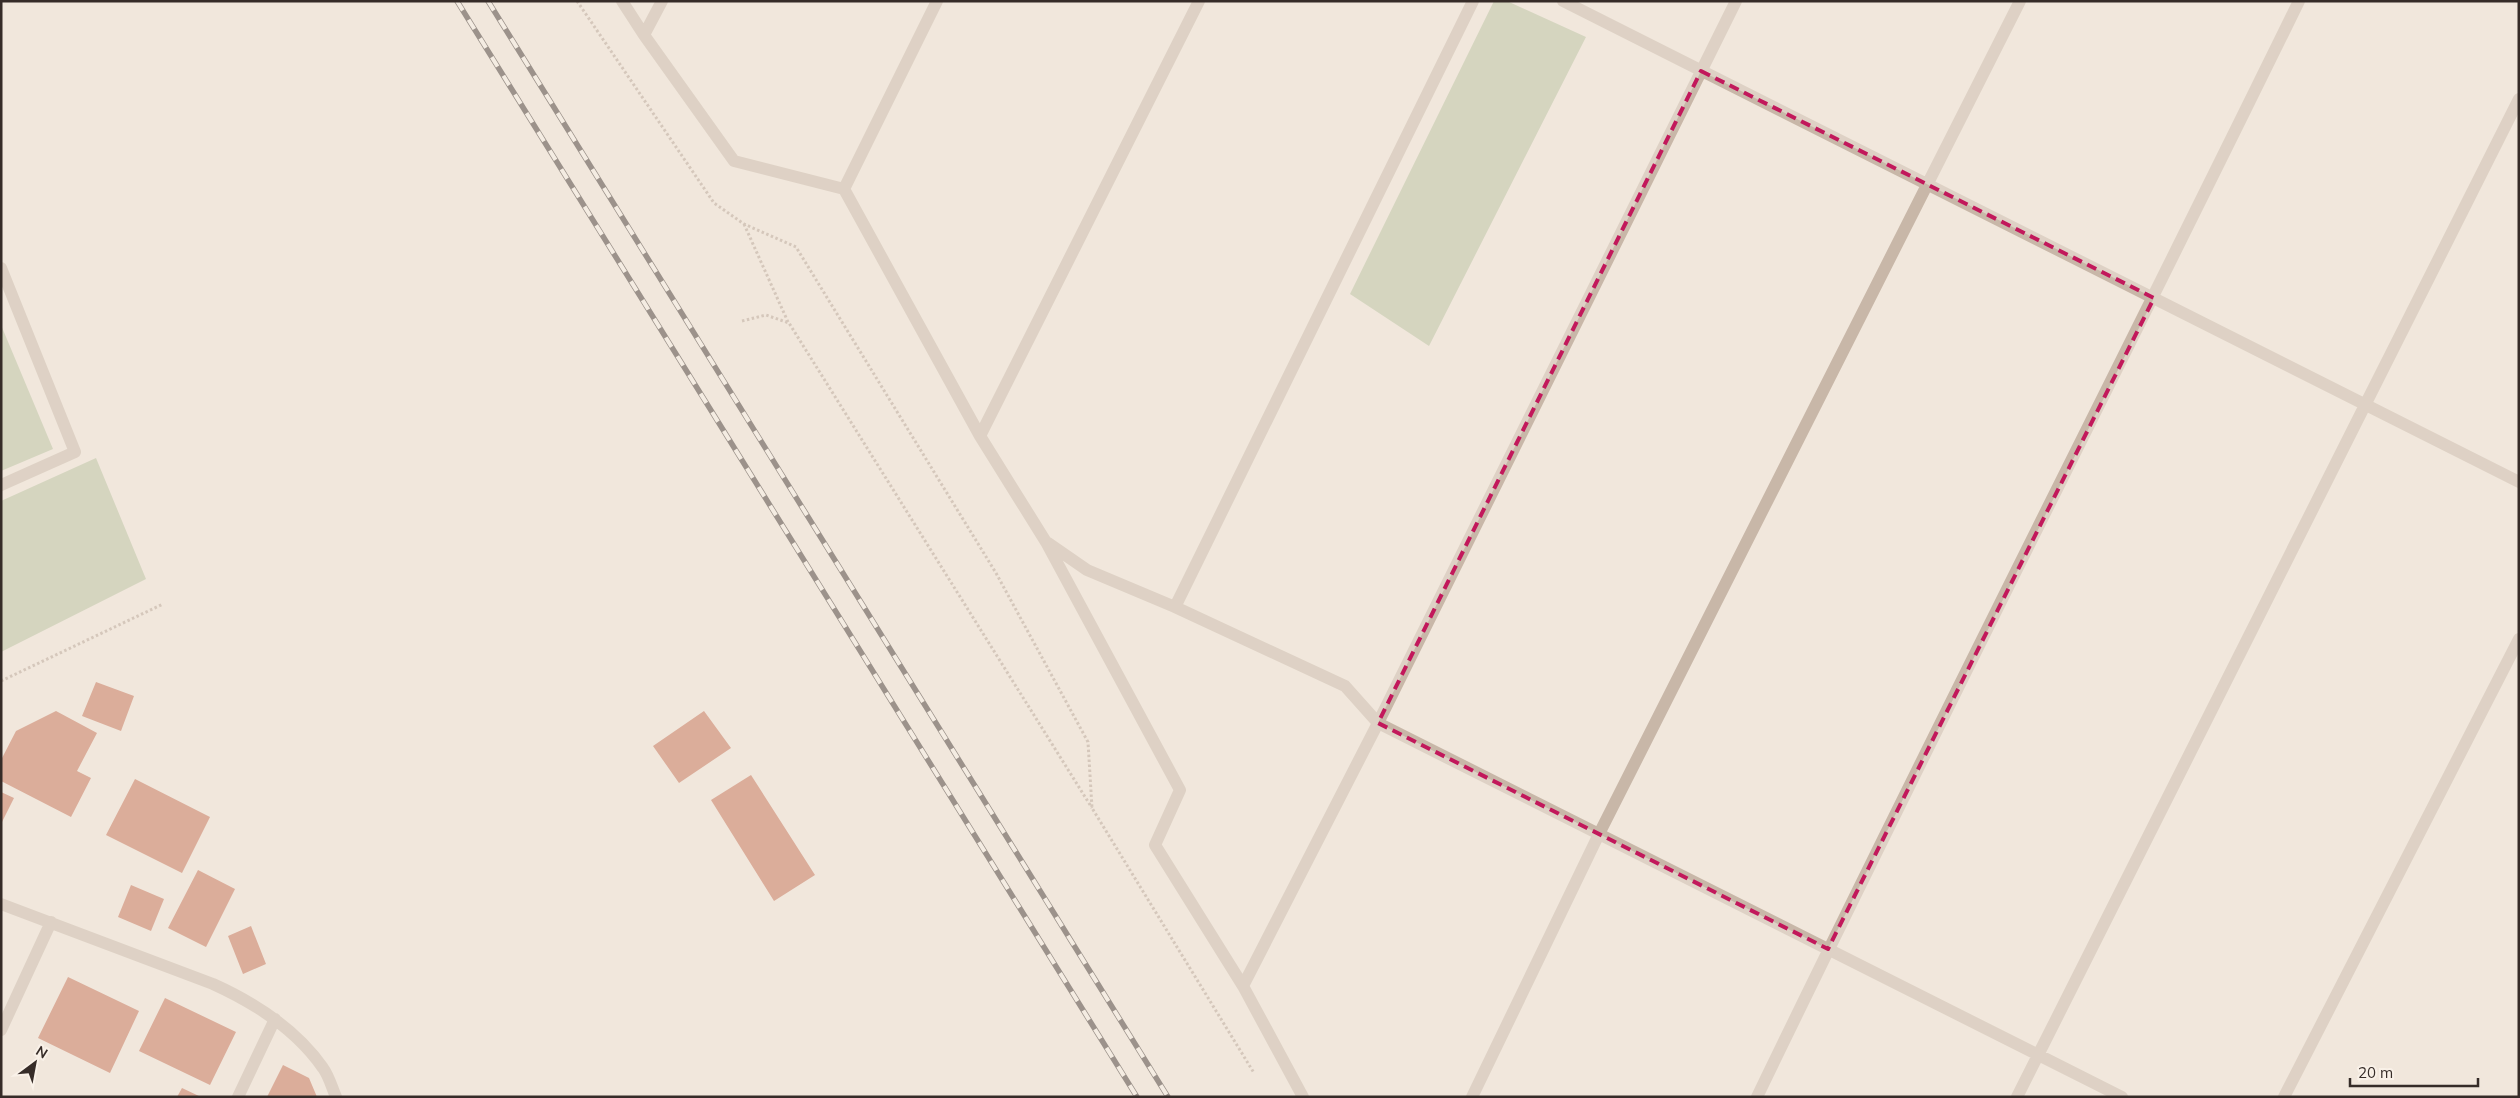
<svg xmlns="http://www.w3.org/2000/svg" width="2520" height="1098" font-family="Mulish,sans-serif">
	<rect width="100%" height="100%" fill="#f1e7dc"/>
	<!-- green -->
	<path fill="#b4bf9c" d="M1494 1H1507L1586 37 1429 346 1350 294Z
		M1 325 53 449 1 471Z
		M96 458 146 579 1 652V501Z"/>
	<!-- building -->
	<path fill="#c1664a" d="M96 682 134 696 121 731 82 716Z
		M56 711 97 733 77 771 91 778 71 817 1 781V760L16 731Z
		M704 711 731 748 679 783 653 746Z
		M751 775 815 875 774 901 711 800Z
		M135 779 210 817 182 873 106 835Z
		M1 792 14 798 1 824Z
		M198 870 235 889 206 947 168 928Z
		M131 885 164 899 151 931 118 917Z
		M251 926 266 964 243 974 228 936Z
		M68 977 139 1011 110 1073 38 1038Z
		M165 998 236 1032 210 1085 139 1051Z
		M283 1065 309 1078 317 1097H267Z
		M182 1088 201 1097H177Z"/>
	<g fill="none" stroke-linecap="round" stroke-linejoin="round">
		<!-- path -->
		<path stroke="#b4a193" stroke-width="3" stroke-dasharray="2.5 2.5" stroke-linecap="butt" d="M577 1 714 203 744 224 796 247 996 573 1088 742 1092 808 1254 1073
			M744 224 788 322
			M742 321 766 315 789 323 1092 808
			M1 681 163 604"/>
		<!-- minor -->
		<path stroke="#c8b7a8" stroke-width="12" d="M622 1 644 35
			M662 1 644 35 734 161 844 189
			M937 1 844 189 980 436 1046 542 1180 790 1155 845 1243 986 1303 1097
			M1563 1 2519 482
			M1 268 75 452 1 485
			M980 436 1199 1
			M1048 543 1087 570 1175 607 1345 686 1378 723 2122 1097
			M1175 607 1473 1
			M1 904 213 984C255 1003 296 1029 323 1068 329 1076 332 1088 336 1097
			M1243 986 1378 723 1736 1
			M1 1030 51 922
			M238 1097 275 1019
			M1472 1097 1599 834 2020 1
			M1757 1097C1934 730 2120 367 2299 1
			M2017 1097 2519 99
			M2284 1097 2519 639"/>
		<defs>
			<path id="rail" d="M457 1 1137 1097
				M488 1 1168 1097"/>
		</defs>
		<!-- rail casing -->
		<use href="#rail" stroke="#362c28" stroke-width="5.5"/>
		<!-- rail -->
		<use href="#rail" stroke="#f9f1e8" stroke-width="4" stroke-dasharray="11" stroke-linecap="butt"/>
	</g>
	<!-- marked area -->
	<path d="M0 0H2520V1098H0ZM1701 71 2154 298 1828 949 1378 723Z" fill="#f1e7dc" fill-opacity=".55" fill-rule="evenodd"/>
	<path fill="none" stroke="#c2185b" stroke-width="4" stroke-dasharray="10 6" stroke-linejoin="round" d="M1701 71 2154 298 1828 949 1378 723Z"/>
	<!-- border -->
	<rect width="2520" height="1098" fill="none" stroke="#362c28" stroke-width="5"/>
	<!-- north arrow -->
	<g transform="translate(35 1063) rotate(32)" stroke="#f9f1e8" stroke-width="4" paint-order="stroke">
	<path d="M0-4L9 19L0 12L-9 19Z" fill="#362c28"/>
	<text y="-8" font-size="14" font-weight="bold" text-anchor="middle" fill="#362c28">N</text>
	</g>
	<!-- scale -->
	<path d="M2350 1078v8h128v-8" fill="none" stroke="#362c28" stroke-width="2.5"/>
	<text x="2358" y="1078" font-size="15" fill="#362c28" stroke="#f9f1e8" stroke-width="4" paint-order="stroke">20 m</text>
</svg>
